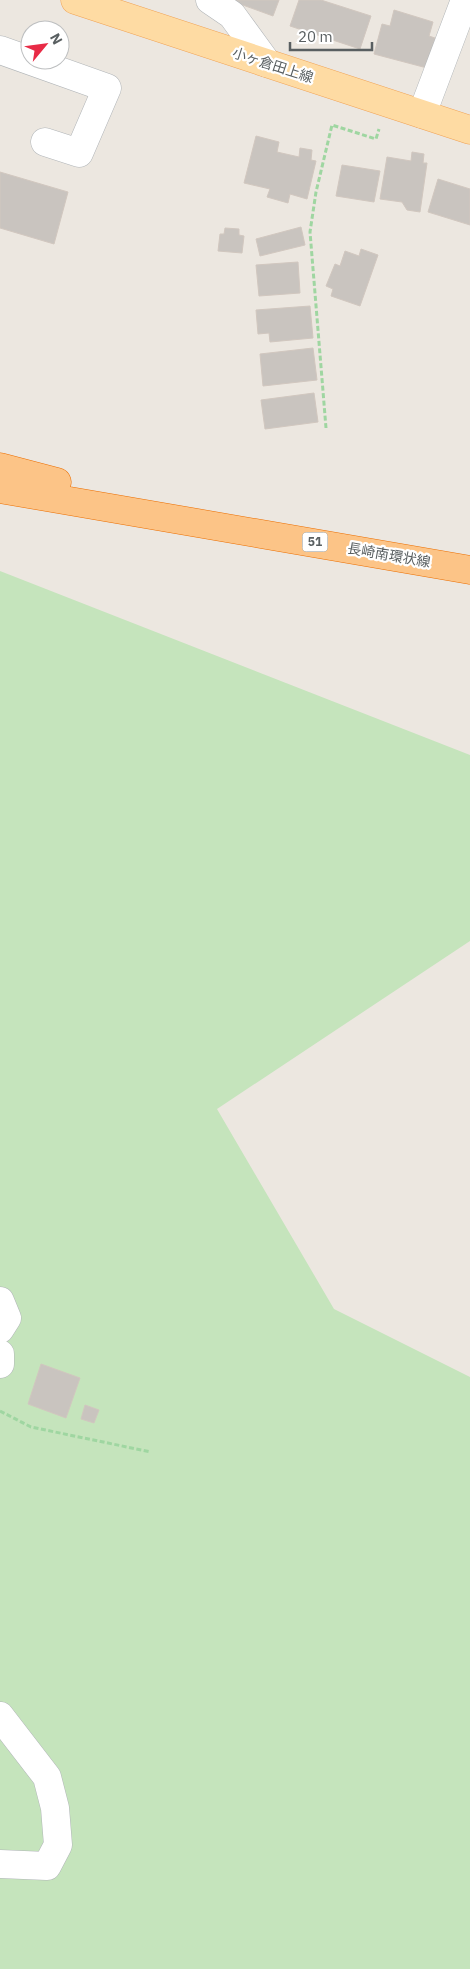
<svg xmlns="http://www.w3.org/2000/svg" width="470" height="1969" font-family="'IBM Plex Sans','Noto Sans JP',sans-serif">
	<rect width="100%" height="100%" fill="#ece7e0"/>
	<!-- green -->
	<path fill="#c5e4bc" d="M0 571 470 755V941L217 1109 334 1309 470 1377V1969H0Z"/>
	<!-- building -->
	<path fill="#c9c4bf" stroke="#d1c7bf" d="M229 0H279L273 16Z
		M299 0H321L371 16 360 49 290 26Z
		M394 10 433 22 429 36 435 38 427 68 374 54 382 24 390 26Z
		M256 136 279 142 277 152 299 157 300 148 312 150 311 160 316 161 307 199 290 194 288 203 267 197 270 189 244 183Z
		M412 152 424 154 423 163H427L420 212 407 210 402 202 380 199 387 157 411 161Z
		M342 165 380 171 374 202 336 196Z
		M0 172 68 192 54 244 0 228Z
		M438 179 470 189V225L428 212Z
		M301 227 305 245 260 256 256 239Z
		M225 228 239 229V235L244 236 242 253 218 251 220 234H224Z
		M361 249 378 255 360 306 331 296 333 289 326 286 335 264 340 266 345 251 359 256Z
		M298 262 300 293 259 296 256 265Z
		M310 306 313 338 270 342 269 333 258 334 256 310Z
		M313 348 317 380 263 386 260 354Z
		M314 393 318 422 265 429 261 400Z
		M41 1364 80 1378 66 1418 28 1404Z
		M85 1405 99 1410 94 1423 81 1419Z"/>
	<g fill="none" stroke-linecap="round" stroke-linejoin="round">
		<defs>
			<path id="minor" d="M210 0 232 15 267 63
				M0 50 107 88 79 153 45 142
				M422 114 465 0
				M0 1301 7 1318 0 1329
				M0 1354V1364
				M0 1716 47 1777 55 1808 58 1845 47 1866 0 1864"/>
			<path id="major" d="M75 0 470 130"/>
			<path id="highway" d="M0 467 57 482
				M0 489 470 570"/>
		</defs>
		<!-- minor casing -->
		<use href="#minor" stroke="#b1b5b8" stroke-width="29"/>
		<!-- major casing -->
		<use href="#major" stroke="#f0a255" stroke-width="29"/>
		<!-- highway casing -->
		<use href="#highway" stroke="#eb6e01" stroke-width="29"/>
		<!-- path -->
		<path stroke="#9fd6a1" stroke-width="3" stroke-dasharray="5 2.5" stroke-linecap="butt" d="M326 428 310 232 316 192 332 125 376 139 379 129
			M0 1411 31 1427 151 1452"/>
		<!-- minor -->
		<use href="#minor" stroke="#fff" stroke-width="28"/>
		<!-- major -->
		<use href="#major" stroke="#fedba3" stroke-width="28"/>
		<!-- highway -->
		<use href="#highway" stroke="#fcc487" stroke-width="28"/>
	</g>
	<g text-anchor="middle" stroke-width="4.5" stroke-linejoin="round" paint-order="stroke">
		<!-- shield labels -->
		<rect fill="#fff" stroke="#8b8f90" stroke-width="1" x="302.5" y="532.5" width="25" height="19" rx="4"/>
		<g font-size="12" font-weight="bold" fill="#595f61">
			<text x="315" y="546">51</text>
		</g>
		<!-- street labels -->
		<g font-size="14" fill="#595f61" stroke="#fff">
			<text transform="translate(273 65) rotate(18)" y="5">小ヶ倉田上線</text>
			<text transform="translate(389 555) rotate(10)" y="5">長崎南環状線</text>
		</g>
	</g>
	<!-- north arrow -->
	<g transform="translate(45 45) rotate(61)"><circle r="24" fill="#ffffff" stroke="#bdbfc0"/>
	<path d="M0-4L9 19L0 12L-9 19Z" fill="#e82b46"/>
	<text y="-8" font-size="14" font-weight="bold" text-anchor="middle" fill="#595f61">N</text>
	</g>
	<!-- scale -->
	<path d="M290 42v8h82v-8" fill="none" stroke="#595f61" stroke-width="2.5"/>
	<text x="298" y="42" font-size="15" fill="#595f61" stroke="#ffffff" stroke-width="4" paint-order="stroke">20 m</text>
</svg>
